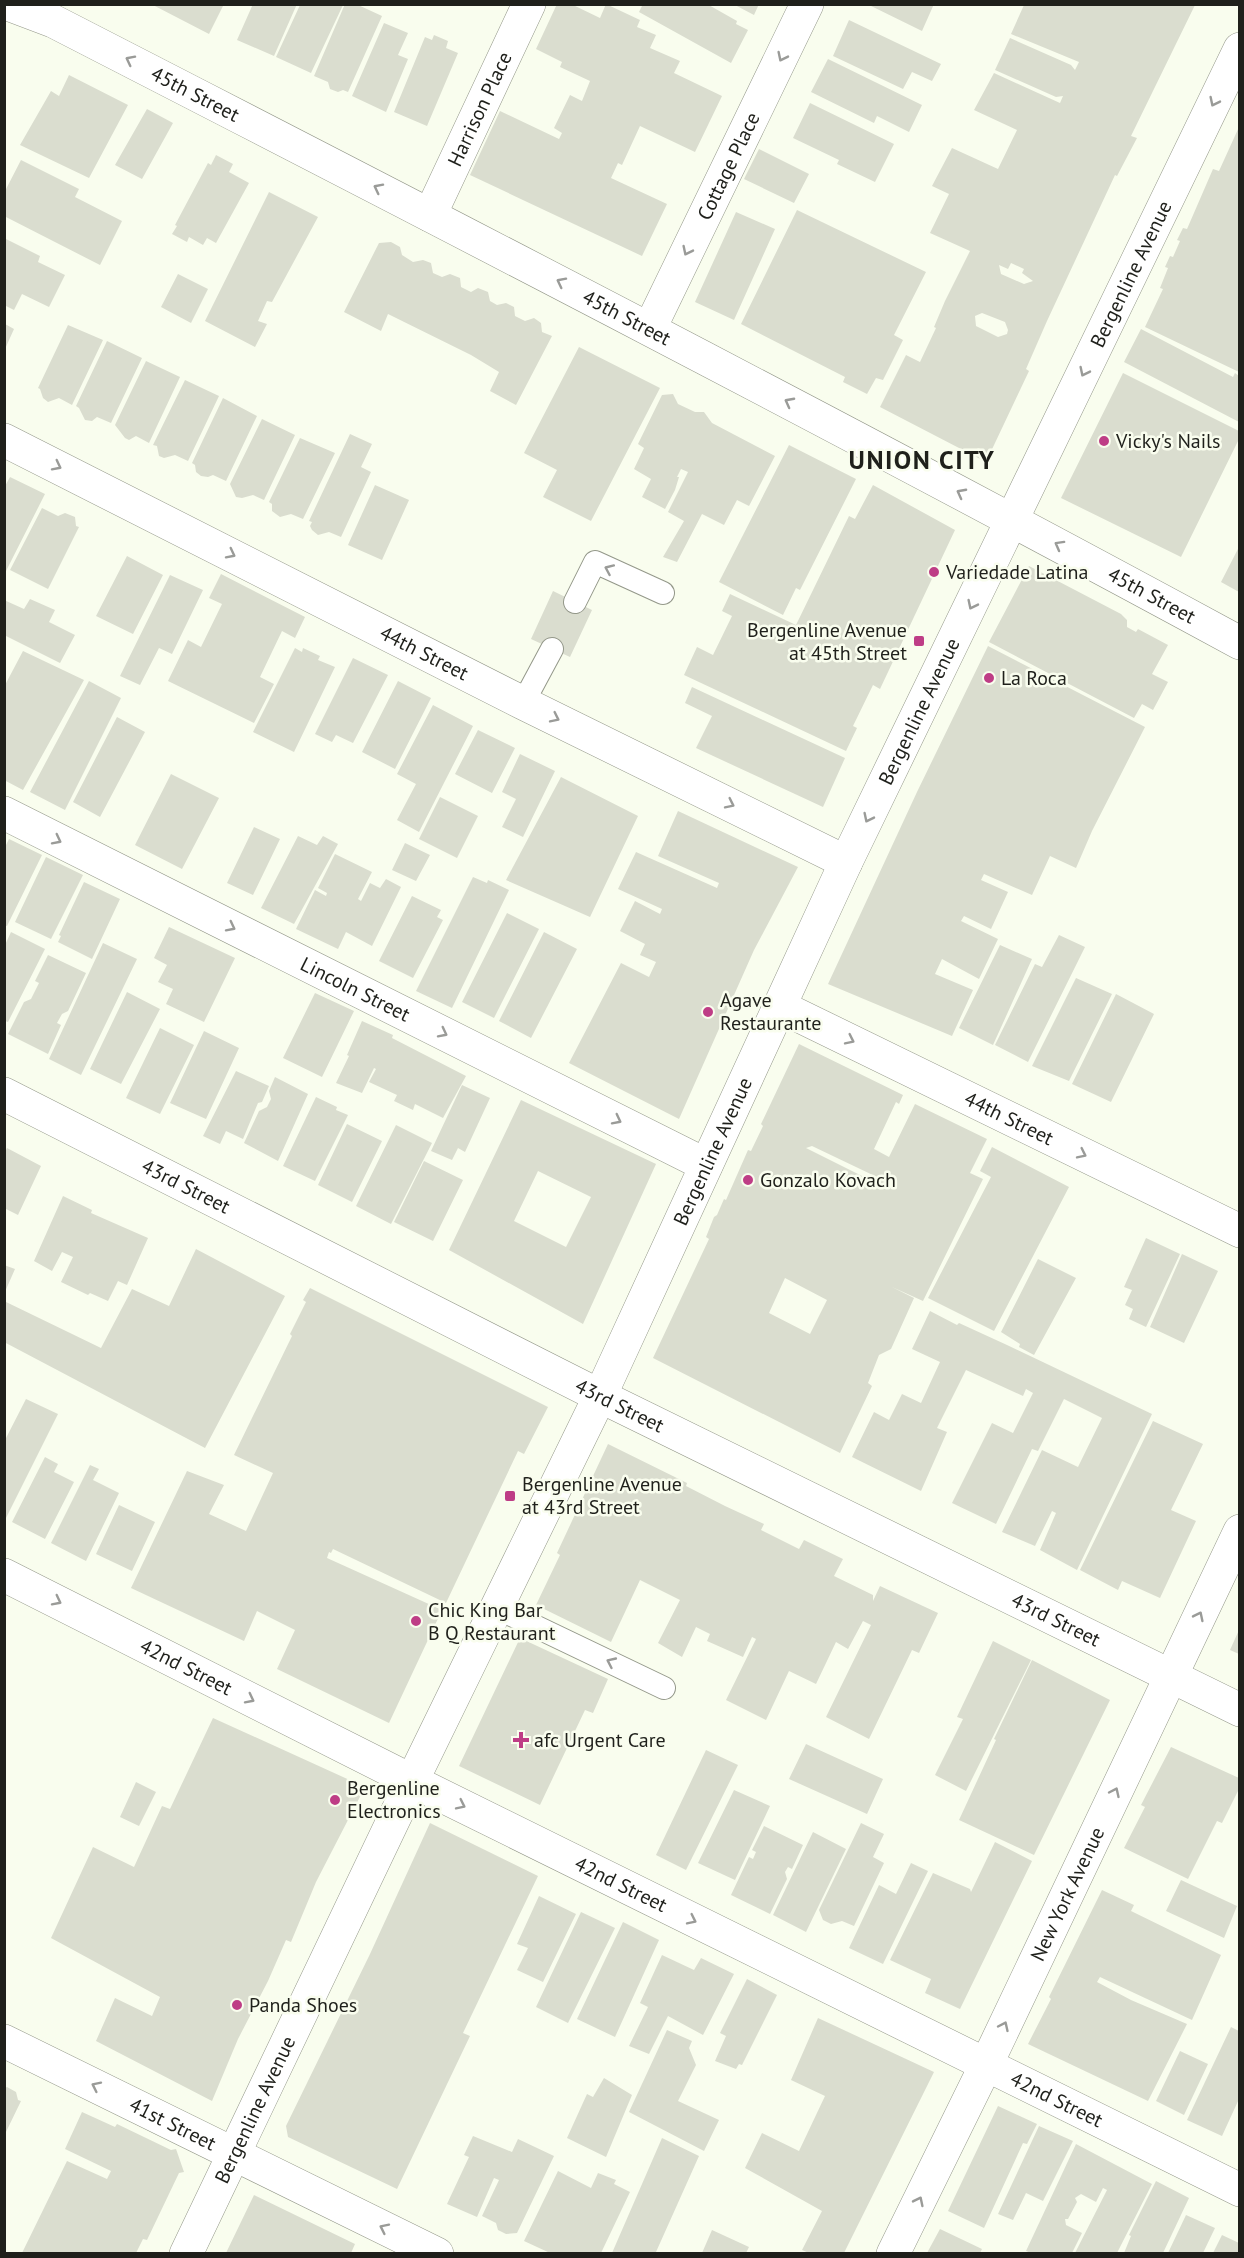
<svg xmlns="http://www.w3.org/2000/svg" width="1244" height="2258" font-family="'PT Sans',sans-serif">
	<rect width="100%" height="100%" fill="#f9fdee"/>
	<!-- building -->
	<path fill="#daddcf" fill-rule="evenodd" d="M151 4H224L209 34Z
		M253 4H297L274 56 237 40Z
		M345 4H356L382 16 348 92 343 90 338 92 330 89 328 82 314 76Z
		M557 4H571L600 18 606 4 640 20 637 27 656 35 650 48 680 61 674 73 722 96 695 152 640 126 622 165 618 163 611 178 667 204 642 256 470 175 500 111 559 139 562 133 554 128 570 95 582 101 590 81 560 67 562 62 536 49Z
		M643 4H707L737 21 736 24 748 30 731 63 639 12Z
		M733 4H759L754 15Z
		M867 4H934L922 31Z
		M300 5H343L311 73 276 57Z
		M1024 5H1195L1131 136 1137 138 1117 176 1115 175 1047 321 1026 369 1029 371 986 462 880 407 906 355 920 362 936 328 934 327 945 301 970 251 930 233 949 194 932 186 952 148 998 169 1017 130 974 110 994 73 1060 103 1063 96 1056 97 995 70 1010 38 1071 65 1075 70 1079 62 1011 34ZM1011 263 1024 269 1022 273 1033 281 1024 284 1001 274 999 265 1008 269ZM982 313 1005 322 1008 330 1007 334 998 337 976 326 975 316Z
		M849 20 941 64 932 81 912 72 903 89 833 56Z
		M384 23 408 33 398 55 408 59 386 112 352 96Z
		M434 35 448 41 446 48 458 53 427 126 394 112 425 37 432 40Z
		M828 59 922 105 909 132 877 116 874 123 811 92Z
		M69 75 128 105 89 178 20 145 51 91 59 96Z
		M810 103 894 144 875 182 837 164 839 160 793 138Z
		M147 109 173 123 142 179 115 165Z
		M1239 127V372L1145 327 1163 289 1160 288 1168 268 1165 267 1170 256 1173 257 1180 241 1177 240 1183 228 1187 229 1213 169 1219 171Z
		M759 149 809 174 794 203 744 179Z
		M216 155 233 164 229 172 249 183 216 243 207 238 203 245 189 237 187 242 172 234 177 226 175 225 208 163 211 165Z
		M21 160 79 189 75 197 122 221 100 265 4 216V193Z
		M269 192 318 217 272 302 267 301 258 321 267 324 255 347 205 321Z
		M797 210 926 272 894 335 903 340 883 380 876 378 867 394 843 382 845 377 741 324Z
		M736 212 775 229 734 320 695 302Z
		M4 238 40 256 38 262 65 275 49 307 22 294 14 310 4 305Z
		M391 242 400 247 402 255 413 262 423 260 431 263 433 273 442 277 450 274 460 278 461 287 471 292 478 288 488 292 490 301 497 305 506 303 514 307 515 316 525 321 534 318 541 323 542 332 552 336 516 405 490 391 499 372 471 355 388 314 381 331 344 312 379 243Z
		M178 274 208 289 191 323 161 307Z
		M5 324 14 329 5 349Z
		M68 325 103 340 72 405 59 398 48 402 43 398 40 389 38 388Z
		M1141 329 1233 377 1235 373 1239 376V422L1124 362Z
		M107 341 142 358 111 423 97 417 92 421 85 420 79 408 76 406Z
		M579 347 660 388 591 521 543 497 557 470 524 453Z
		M146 361 180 377 149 443 136 436 129 440 125 438 115 425Z
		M1123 373 1239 431V439L1181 557 1061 498Z
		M185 380 219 396 188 461 175 455 164 458 159 456 157 446 153 445Z
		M673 394 678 404 695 412H704L712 423 775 456 749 506 737 500 724 525 702 514 677 562 663 557 684 521 668 512 688 472 681 469 677 477H679L675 490 665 509 642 497 651 479 634 469 644 448 638 444 662 395Z
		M223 398 257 416 226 481 213 475 208 477 201 476 196 472 195 465 192 463Z
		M262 419 295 435 264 500 253 495 242 498 236 497 230 484Z
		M350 434 372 444 361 467 371 472 341 537 329 532 318 535 312 530 310 526 312 522 309 521Z
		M300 438 335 453 303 519 291 514 280 517 272 511V504L269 502Z
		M789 445 856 479 800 590 796 588 783 615 719 582Z
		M10 477 45 494 4 575V488Z
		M375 485 409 500 382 560 348 545Z
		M873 485 955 530 880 689 873 685 853 726 857 728 846 751 684 675 697 647 713 655 732 616 722 611 730 594 796 625 849 516 855 519Z
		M42 508 58 516 65 513 75 517 76 526 79 527 48 589 10 570Z
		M1239 547V592L1221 582Z
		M127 556 163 575 133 634 96 616Z
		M1029 566 1121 614 1127 620V627L1136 632 1138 629 1168 645 1152 674 1168 682 1153 710 1142 704 1134 718 989 642Z
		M221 574 305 617 295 638 282 631 260 677 274 684 254 723 168 681 188 640 201 647 222 604 209 598Z
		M170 575 203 590 172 654 159 648 140 685 120 676Z
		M553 591 592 610 570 657 531 639Z
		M30 599 55 610 49 622 75 635 60 663 4 635V600L24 609Z
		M988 646 1145 727 1092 831 1076 868 1050 856 1032 895 984 874 981 880 1008 892 991 929 964 916 961 921 998 939 979 979 942 959 935 974 973 990 952 1036 828 984 917 792Z
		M295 648 302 652 303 648 320 656 318 660 335 667 294 752 253 732Z
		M23 651 84 680 23 790 4 780V687Z
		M353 658 388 675 353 743 336 735 332 742 315 734Z
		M89 681 121 698 65 810 30 792Z
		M398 681 431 698 395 769 362 752Z
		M692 687 845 758 823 807 696 748 712 716 685 703Z
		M433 705 473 726 419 832 397 820 416 784 397 774Z
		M117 717 145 732 100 817 73 802Z
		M478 730 515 748 492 793 455 774Z
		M520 754 555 771 523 837 502 827 516 799 502 792Z
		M171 774 219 798 182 869 135 845Z
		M561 777 638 816 590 917 506 880Z
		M440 797 478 816 457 858 419 839Z
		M678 811 798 867 754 950 679 1119 569 1063 621 963 649 977 656 962 640 955 645 944 620 931 635 901 660 914 662 909 618 889 636 852 717 888 719 883 658 856Z
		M254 827 280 839 253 895 227 883Z
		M298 836 317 845 323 836 338 844 294 924 261 908Z
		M9 839 42 855 7 926 4 925V849Z
		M405 843 430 855 416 881 392 870Z
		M335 854 372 872 358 899 361 901 370 883 380 888 386 879 401 887 372 946 346 932 338 949 296 929 315 890 326 896 327 893 318 888Z
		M46 857 83 875 51 939 15 922Z
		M473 877 487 883 488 880 509 890 452 1008 416 991Z
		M84 882 120 899 92 959 58 942 61 936 59 935Z
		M412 896 441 910 437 917 443 920 413 978 379 961Z
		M507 913 539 929 494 1018 462 1002Z
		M169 927 235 958 204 1022 166 1004 173 989 158 982 167 965 154 958Z
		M11 932 45 949 8 1022 5 1021V945Z
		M544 932 577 949 531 1038 499 1021Z
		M1059 935 1085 947 1028 1062 995 1045 1035 964 1042 967Z
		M103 943 137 959 81 1075 49 1059Z
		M1000 945 1032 959 993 1045 959 1028Z
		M48 955 86 973 68 1011 62 1014 57 1023 61 1025 48 1054 8 1034 24 1002 31 999 39 983 35 981Z
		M1076 978 1112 994 1069 1081 1032 1066Z
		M127 992 160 1009 121 1084 90 1069Z
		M315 993 354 1011 322 1077 283 1058Z
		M1116 994 1154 1014 1111 1102 1072 1084Z
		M362 1021 393 1035 392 1038 466 1076 443 1118 415 1104 413 1110 394 1101 397 1095 369 1082 376 1069 374 1068 362 1093 336 1083 349 1056 347 1055Z
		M160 1028 194 1045 160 1114 126 1098Z
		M204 1031 239 1048 206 1119 170 1103Z
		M799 1044 903 1095 899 1104 896 1102 874 1149 889 1157 915 1104 987 1139 970 1173 983 1179 923 1301 892 1287 914 1298 891 1349 879 1355 868 1383 872 1386 840 1453 653 1358 709 1239 706 1237 714 1217 717 1215 724 1199 726 1200 748 1150 751 1151 763 1126 761 1124ZM812 1146 879 1178 876 1183 806 1148ZM785 1278 827 1300 810 1334 769 1313Z
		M236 1071 269 1086 262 1102 258 1103 243 1139 226 1131 220 1144 203 1136Z
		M275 1077 308 1094 278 1161 244 1143 259 1111 267 1107 271 1099 269 1091Z
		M462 1085 490 1098 465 1152 458 1148 452 1160 431 1151Z
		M316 1097 337 1107 336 1110 348 1115 315 1181 283 1166Z
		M521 1100 656 1164 583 1324 449 1250ZM538 1171 591 1197 566 1247 514 1221Z
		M347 1124 382 1141 352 1202 318 1185Z
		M396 1125 432 1143 391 1224 356 1206Z
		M992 1147 1069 1187 994 1331 928 1298 991 1177 980 1171Z
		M7 1148 41 1166 18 1215 4 1208V1154Z
		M424 1161 463 1180 433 1241 394 1222Z
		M63 1196 92 1210 91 1213 148 1238 127 1285 118 1281 108 1301 90 1293 88 1295 61 1282 73 1257 62 1252 52 1271 34 1261Z
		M1146 1238 1180 1254 1146 1327 1129 1319 1133 1309 1125 1305 1132 1290 1124 1287Z
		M196 1249 285 1296 205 1448 4 1342V1301L101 1348 132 1289 169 1306Z
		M1182 1254 1218 1271 1184 1343 1150 1327Z
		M1038 1259 1076 1278 1034 1355 1019 1347 1020 1344 1001 1332Z
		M4 1265 15 1269 4 1294Z
		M310 1288 548 1407 524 1454 518 1451 446 1603 333 1549 331 1553 329 1552 327 1558 442 1610 389 1723 277 1669 295 1630 257 1611 244 1641 131 1588 187 1471 224 1485 209 1514 246 1531 273 1473 234 1455 292 1336 290 1334 306 1302 303 1300Z
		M930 1311 957 1325 959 1323 1007 1345 1152 1414 1077 1570 1040 1550 1056 1513 1052 1511 1035 1546 1002 1532 1042 1450 1078 1467 1102 1418 1064 1399 1038 1451 1032 1449 996 1524 952 1503 992 1423 1013 1433 1033 1393 1026 1389 1023 1396 966 1370 937 1428 947 1432 921 1491 852 1457 874 1412 889 1420 902 1394 921 1403 940 1362 912 1349Z
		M26 1399 58 1414 4 1522V1442Z
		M1153 1421 1203 1444 1171 1510 1196 1521 1160 1598 1122 1581 1118 1590 1080 1570Z
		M608 1444 687 1483 686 1486 725 1506 764 1524 761 1530 799 1549 804 1540 843 1559 834 1576 873 1595V1601L880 1586 938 1613 919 1653 912 1650 869 1739 826 1717 871 1625 863 1621 848 1649 836 1642 816 1684 789 1671 766 1720 726 1700 756 1639 752 1637 743 1657 707 1641 710 1634 696 1627 682 1657 658 1643 680 1600 640 1580 611 1642 536 1605 560 1555 557 1553Z
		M45 1457 58 1464 54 1472 74 1482 45 1539 12 1522Z
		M90 1465 99 1469 93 1480 119 1493 86 1561 51 1543Z
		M119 1505 155 1522 132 1571 96 1554Z
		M1239 1630V1654L1230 1650Z
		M520 1638 608 1679 593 1713 585 1710 540 1805 459 1766Z
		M993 1641 1031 1660 966 1791 935 1775 963 1719 957 1717Z
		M1032 1660 1110 1700 1034 1855 959 1820 996 1740 994 1739Z
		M213 1718 365 1787 316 1882 291 1942 286 1940 268 1981 238 2039 212 2101 96 2041 115 1998 152 2016 160 1997 51 1938 93 1847 134 1867 162 1806 170 1809Z
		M806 1744 883 1779 867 1814 789 1779Z
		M1171 1747 1239 1778V1789L1222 1823 1217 1821 1188 1879 1124 1848 1145 1807 1141 1805Z
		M706 1750 738 1765 686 1870 656 1855Z
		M136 1782 156 1792 139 1826 120 1817Z
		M734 1790 770 1806 735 1880 698 1863Z
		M430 1823 538 1876 463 2033 470 2036 397 2189 288 2137 286 2126 370 1954Z
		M861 1823 884 1834 873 1857 884 1863 854 1926 842 1921 831 1924 823 1920 819 1910Z
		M764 1826 803 1845 792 1869 788 1867 785 1872 787 1879 770 1914 731 1895 749 1857 753 1859 756 1852 752 1850Z
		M813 1832 846 1849 806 1932 773 1915Z
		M995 1842 1032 1861 960 2009 925 1993 931 1979 890 1960 933 1873 970 1889 971 1892Z
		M911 1863 928 1871 883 1964 849 1948 879 1885 896 1894Z
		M1181 1880 1237 1906 1224 1938 1166 1911Z
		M1102 1890 1134 1905 1131 1911 1221 1955 1192 2020 1100 1977 1097 1982 1131 2000 1187 2024 1148 2101 1028 2044 1051 1999 1049 1997Z
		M539 1896 576 1914 543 1982 517 1970 528 1948 517 1944Z
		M581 1912 615 1928 568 2023 536 2007Z
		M623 1922 659 1940 615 2037 577 2019Z
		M662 1955 694 1970 701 1958 734 1974 703 2035 668 2016 649 2054 629 2046 648 2007 640 2003Z
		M747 1979 777 1995 742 2065 739 2064 736 2069 715 2061 726 2036 720 2033Z
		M818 2018 934 2072 844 2253H809L802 2250 822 2211 745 2168 762 2133 799 2151 825 2096 791 2080Z
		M1231 2027 1239 2031V2099L1222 2136 1187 2120Z
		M667 2030 692 2041 689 2048 696 2065 678 2101 719 2120 704 2151 629 2112Z
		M1180 2051 1208 2064 1184 2115 1156 2101Z
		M604 2078 632 2095 606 2157 567 2138 587 2094 593 2097Z
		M7 2087 16 2092 18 2100 21 2101 5 2134V2088Z
		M998 2106 1037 2124 1027 2144 1023 2143 984 2228 948 2211Z
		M82 2112 115 2127 117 2124 171 2150 176 2149 184 2172 179 2173 147 2240 143 2239 136 2253H22L67 2161 107 2179 111 2171 65 2149Z
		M1039 2126 1073 2141 1043 2201 1026 2193 1013 2220 998 2214Z
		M473 2136 512 2152 518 2139 554 2156 517 2233 506 2234 498 2230 496 2223 482 2216 499 2180 494 2178 477 2217 447 2204 469 2157 464 2155Z
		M662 2138 699 2156 656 2252 660 2253H612Z
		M1076 2144 1152 2184 1117 2253H1075L1107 2190 1103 2188 1096 2202 1081 2194 1075 2198 1077 2202 1068 2219H1065L1066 2225 1082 2233 1072 2253H1031L1026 2251Z
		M558 2171 591 2188 598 2173 616 2180 614 2184 630 2192 601 2253H550L524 2241Z
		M1156 2181 1189 2198 1163 2253H1124L1131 2236 1129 2235Z
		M254 2195 355 2244 351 2253H226Z
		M1186 2215 1215 2228 1203 2253H1168Z
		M940 2229 982 2249 980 2253H927Z
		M712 2230 749 2247 746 2253H702Z
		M1222 2235 1239 2243V2253H1213Z"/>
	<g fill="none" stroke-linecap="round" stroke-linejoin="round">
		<defs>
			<path id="lane" d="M575 602 595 562 663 593
				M523 703 552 649
				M497 1608 664 1688"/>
			<g id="street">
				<path id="s1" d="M8 4 53 21C450 225 847 430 1240 643"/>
				<path id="s2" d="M430 215 529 4"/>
				<path id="s3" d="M650 328 807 4"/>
				<path id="s4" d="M4 440 523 703 846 862"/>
				<path id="s5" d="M4 813 706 1165"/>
				<path id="s6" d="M779 1006 1240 1231"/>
				<path id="s7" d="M4 1094 600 1396 1240 1710"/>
				<path id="s8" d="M4 1575 412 1781 1240 2190"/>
				<path id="s9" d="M4 2041 437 2254"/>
				<path id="s10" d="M893 2254 986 2065 1240 1531"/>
			</g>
			<g id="secondary">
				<path id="s11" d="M186 2254 412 1781 600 1396 846 862 1240 49"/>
			</g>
		</defs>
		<!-- lane casing -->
		<use href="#lane" stroke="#94988a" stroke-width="24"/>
		<!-- street casing -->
		<use href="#street" stroke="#94988a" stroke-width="34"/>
		<!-- secondary casing -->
		<use href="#secondary" stroke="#94988a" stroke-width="34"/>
		<!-- lane -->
		<use href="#lane" stroke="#fff" stroke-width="22"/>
		<!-- street -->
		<use href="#street" stroke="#fff" stroke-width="33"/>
		<!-- secondary -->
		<use href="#secondary" stroke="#fff" stroke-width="33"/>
	</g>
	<!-- one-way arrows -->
	<defs><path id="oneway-chevron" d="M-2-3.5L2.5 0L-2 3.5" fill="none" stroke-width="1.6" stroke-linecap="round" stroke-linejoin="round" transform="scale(1.5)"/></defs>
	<g stroke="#9a9b98">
		<use href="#oneway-chevron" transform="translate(782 57) rotate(116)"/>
		<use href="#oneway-chevron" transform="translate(130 60) rotate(-153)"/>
		<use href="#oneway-chevron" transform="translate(1214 102) rotate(116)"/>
		<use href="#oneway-chevron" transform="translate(378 188) rotate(-153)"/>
		<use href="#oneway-chevron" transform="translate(687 251) rotate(116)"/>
		<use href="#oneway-chevron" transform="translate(561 282) rotate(-153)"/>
		<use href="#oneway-chevron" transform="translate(1084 372) rotate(116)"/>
		<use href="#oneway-chevron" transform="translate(789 402) rotate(-152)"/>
		<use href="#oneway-chevron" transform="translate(57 466) rotate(27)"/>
		<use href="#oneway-chevron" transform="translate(961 493) rotate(-152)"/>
		<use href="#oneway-chevron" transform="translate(1059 545) rotate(-151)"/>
		<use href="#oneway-chevron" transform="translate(231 554) rotate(27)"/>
		<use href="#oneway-chevron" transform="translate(609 569) rotate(-156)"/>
		<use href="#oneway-chevron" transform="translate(972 605) rotate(116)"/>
		<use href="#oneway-chevron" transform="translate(555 718) rotate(26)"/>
		<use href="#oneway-chevron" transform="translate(730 804) rotate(26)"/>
		<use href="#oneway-chevron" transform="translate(868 818) rotate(116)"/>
		<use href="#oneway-chevron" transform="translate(57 840) rotate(27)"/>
		<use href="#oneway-chevron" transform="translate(231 927) rotate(27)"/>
		<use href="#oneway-chevron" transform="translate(443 1033) rotate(27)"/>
		<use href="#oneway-chevron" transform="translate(850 1040) rotate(26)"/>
		<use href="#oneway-chevron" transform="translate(617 1120) rotate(27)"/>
		<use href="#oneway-chevron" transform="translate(1082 1154) rotate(26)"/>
		<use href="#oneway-chevron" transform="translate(57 1601) rotate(27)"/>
		<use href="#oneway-chevron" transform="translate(1199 1616) rotate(-64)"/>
		<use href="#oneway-chevron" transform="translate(611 1662) rotate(-155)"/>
		<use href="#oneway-chevron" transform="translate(250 1699) rotate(27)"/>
		<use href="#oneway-chevron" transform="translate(1115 1792) rotate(-65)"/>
		<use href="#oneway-chevron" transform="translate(461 1805) rotate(26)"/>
		<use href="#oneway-chevron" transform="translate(692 1920) rotate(26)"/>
		<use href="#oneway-chevron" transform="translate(1004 2026) rotate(-65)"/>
		<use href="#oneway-chevron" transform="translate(96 2086) rotate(-154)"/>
		<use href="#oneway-chevron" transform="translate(919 2201) rotate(-64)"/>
		<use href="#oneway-chevron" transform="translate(384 2228) rotate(-154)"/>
	</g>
	<!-- markers -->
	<g fill="#be3d86" stroke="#f9fdee" stroke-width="2">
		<circle cx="1104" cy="441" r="6"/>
		<circle cx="934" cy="572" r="6"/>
		<rect x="913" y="635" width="12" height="12" rx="3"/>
		<circle cx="989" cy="678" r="6"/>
		<circle cx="708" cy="1012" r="6"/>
		<circle cx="748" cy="1180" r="6"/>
		<rect x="504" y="1490" width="12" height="12" rx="3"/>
		<circle cx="416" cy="1621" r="6"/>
		<path d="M518 1731h6v6h6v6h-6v6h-6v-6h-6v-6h6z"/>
		<circle cx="335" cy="1800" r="6"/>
		<circle cx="237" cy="2005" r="6"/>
	</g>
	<g text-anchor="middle" stroke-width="5" stroke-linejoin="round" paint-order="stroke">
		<!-- street labels -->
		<g font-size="20" fill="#1f201b" stroke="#f9fdee">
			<text dy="7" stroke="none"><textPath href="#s1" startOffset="208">45th Street</textPath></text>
			<text dy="7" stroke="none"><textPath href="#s2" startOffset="117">Harrison Place</textPath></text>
			<text dy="7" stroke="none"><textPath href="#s3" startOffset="180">Cottage Place</textPath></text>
			<text dy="7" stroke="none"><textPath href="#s11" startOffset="2194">Bergenline Avenue</textPath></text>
			<text dy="7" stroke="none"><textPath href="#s1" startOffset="694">45th Street</textPath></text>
			<text dy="7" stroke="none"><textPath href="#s1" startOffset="1288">45th Street</textPath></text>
			<text dy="7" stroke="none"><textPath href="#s4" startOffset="471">44th Street</textPath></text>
			<text dy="7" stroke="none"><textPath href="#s11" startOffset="1708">Bergenline Avenue</textPath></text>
			<text dy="7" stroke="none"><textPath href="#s5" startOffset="393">Lincoln Street</textPath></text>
			<text dy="7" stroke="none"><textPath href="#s6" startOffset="256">44th Street</textPath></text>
			<text dy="7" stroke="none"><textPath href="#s11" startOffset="1222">Bergenline Avenue</textPath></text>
			<text dy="7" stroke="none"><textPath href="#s7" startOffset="204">43rd Street</textPath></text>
			<text dy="7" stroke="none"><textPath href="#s7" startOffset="690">43rd Street</textPath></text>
			<text dy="7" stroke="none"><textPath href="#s7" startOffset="1176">43rd Street</textPath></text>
			<text dy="7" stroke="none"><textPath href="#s8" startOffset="204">42nd Street</textPath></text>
			<text dy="7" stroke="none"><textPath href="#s8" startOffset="690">42nd Street</textPath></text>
			<text dy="7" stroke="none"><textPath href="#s10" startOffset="400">New York Avenue</textPath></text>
			<text dy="7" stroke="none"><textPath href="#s8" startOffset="1176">42nd Street</textPath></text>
			<text dy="7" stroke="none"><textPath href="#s11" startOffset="160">Bergenline Avenue</textPath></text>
			<text dy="7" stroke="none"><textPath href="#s9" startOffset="188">41st Street</textPath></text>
		</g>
		<!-- poi labels -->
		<g font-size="20" fill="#1f201b" stroke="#f9fdee" text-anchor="start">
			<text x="1116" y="448">Vicky's Nails</text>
			<text x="946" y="579">Variedade Latina</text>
			<text x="907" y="637" text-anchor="end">Bergenline Avenue<tspan x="907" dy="23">at 45th Street</tspan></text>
			<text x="1001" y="685">La Roca</text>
			<text x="720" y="1007">Agave<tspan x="720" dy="23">Restaurante</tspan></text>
			<text x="760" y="1187">Gonzalo Kovach</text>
			<text x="522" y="1491">Bergenline Avenue<tspan x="522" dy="23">at 43rd Street</tspan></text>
			<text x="428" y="1617">Chic King Bar<tspan x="428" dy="23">B Q Restaurant</tspan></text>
			<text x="534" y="1747">afc Urgent Care</text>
			<text x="347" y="1795">Bergenline<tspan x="347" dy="23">Electronics</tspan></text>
			<text x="249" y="2012">Panda Shoes</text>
		</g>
		<!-- district labels -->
		<g font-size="26" font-weight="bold" letter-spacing="1.5" fill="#1f201b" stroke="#f9fdee">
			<text x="922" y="469">UNION CITY</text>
		</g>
	</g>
	<!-- border -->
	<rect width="1244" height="2258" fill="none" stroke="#1f201b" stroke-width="12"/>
</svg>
